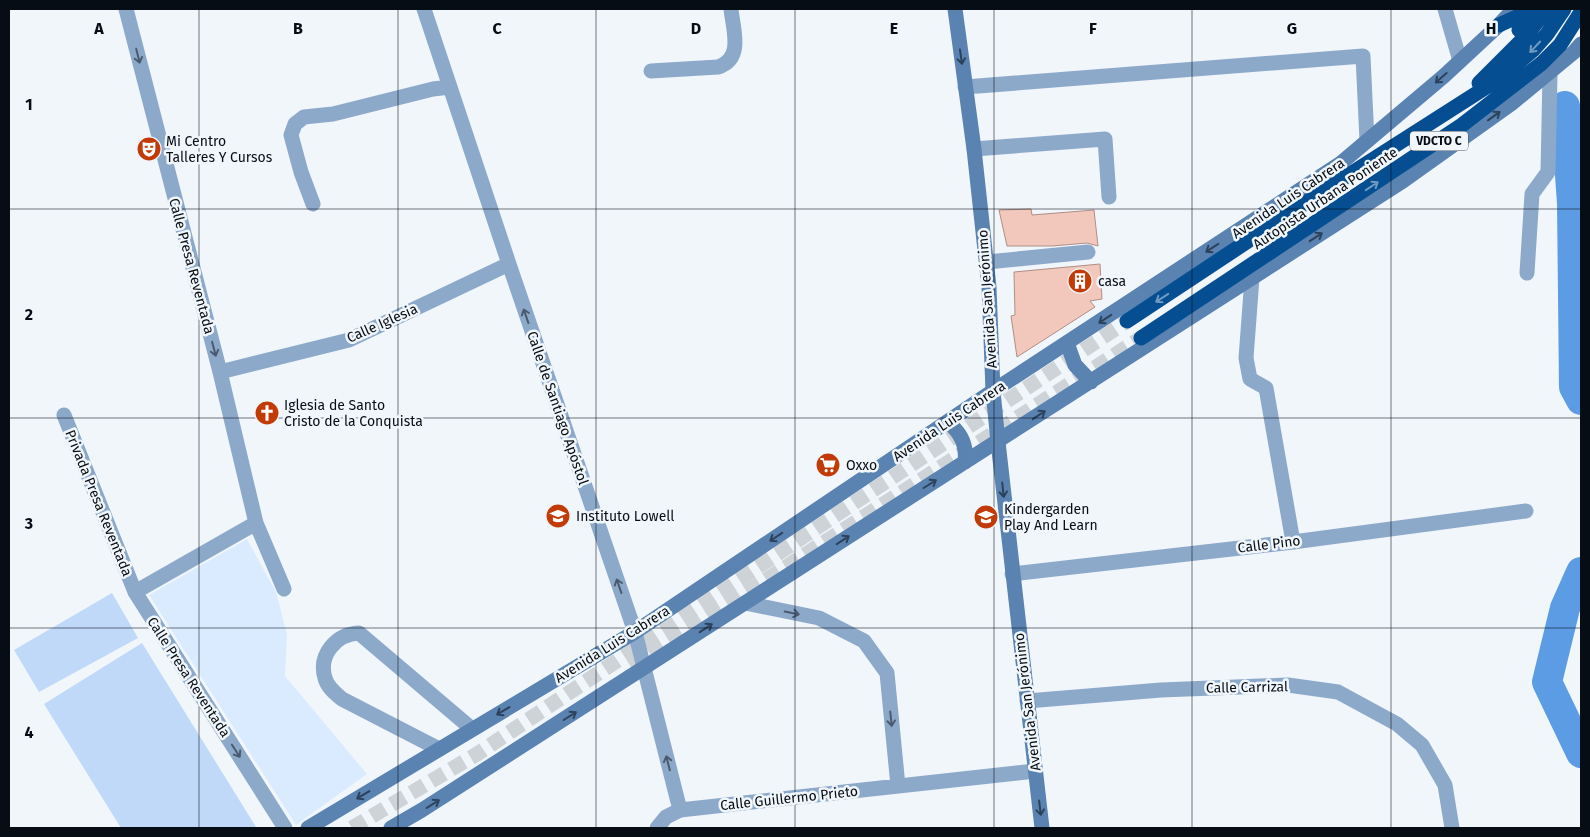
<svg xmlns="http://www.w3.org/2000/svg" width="1590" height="837" font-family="'Fira Sans',sans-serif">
	<rect width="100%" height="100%" fill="#f1f6fb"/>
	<!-- built -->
	<path fill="#dbebff" d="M247 539 276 592 287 634 285 676 367 774 296 825 149 595Z"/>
	<!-- pitch -->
	<path fill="#c0d9f8" d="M112 593 138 638 39 692 14 650Z
		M142 643 256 827 254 828H121L44 704Z"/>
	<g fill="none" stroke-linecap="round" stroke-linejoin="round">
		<!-- river -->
		<path stroke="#5c9ce4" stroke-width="30" d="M1565 106 1572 203 1574 387 1581 400
			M1581 572 1565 608 1547 682 1581 753"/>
	</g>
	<!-- building -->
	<path fill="#f2c8bc" stroke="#b08e84" d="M1031 209 1032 215 1094 210 1098 246 1087 243 1052 246H1007L999 210Z
		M1100 264 1102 299 1090 301 1095 307 1017 357 1011 316 1015 315 1014 272Z"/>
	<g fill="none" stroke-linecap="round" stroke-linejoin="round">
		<!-- motorway-tunnel -->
		<path stroke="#ced3d8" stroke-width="15" stroke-dasharray="15 8" stroke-linecap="butt" d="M631 667 1141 338
			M352 828 477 754 1127 321"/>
		<!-- minor -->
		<path stroke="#8da9ca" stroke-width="15" d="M126 9 220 372 256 523 284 589
			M424 9 509 264 635 632
			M1445 9 1460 61
			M651 71 718 67C744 59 733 29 731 9
			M965 87 1363 56 1367 141
			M974 149 1105 139 1109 197
			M313 204 301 172 291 135 295 124 304 117 333 114 433 89 450 87
			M987 262 1088 252
			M1527 273 1532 194 1548 172 1550 73
			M1252 278 1246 358 1250 379 1266 388 1293 542
			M220 372 349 340 509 264
			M64 415 135 592 285 828
			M1012 574 1293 542 1526 511
			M135 592 256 523
			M745 603 819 618 864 641 887 673 898 786
			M1027 701 1161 690 1288 685 1338 692 1397 724 1422 745 1445 785 1452 828
			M439 749 342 699C336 694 327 687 325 678 318 655 336 634 359 633L472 729
			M680 810 1035 771"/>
		<!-- tertiary -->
		<path stroke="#8da9ca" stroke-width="15" d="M635 632 680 810 666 817 657 828"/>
		<!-- secondary -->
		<path stroke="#5a83b2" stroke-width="15" d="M955 9 974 149 989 287 993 391 998 442 1042 828
			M1067 343 1075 365 1091 382
			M947 422C961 432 967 445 965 462
			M308 828 635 632 993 391 1341 163 1444 76 1499 25 1514 9
			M391 828 422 810 1403 181 1511 104 1574 52 1581 44"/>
		<!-- motorway -->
		<path stroke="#054e91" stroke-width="15" d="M1499 25 1532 10
			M1519 30 1533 9
			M1479 83 1526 36 1547 9
			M1127 321 1319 194 1499 79 1533 50 1547 34 1564 9
			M1141 338 1462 125 1542 63 1560 45 1581 12"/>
	</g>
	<!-- one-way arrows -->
	<defs><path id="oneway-shaft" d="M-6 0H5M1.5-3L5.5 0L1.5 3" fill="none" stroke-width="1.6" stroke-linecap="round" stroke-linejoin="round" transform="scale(1.25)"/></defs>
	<g stroke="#6f9ac1">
		<use href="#oneway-shaft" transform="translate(1535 47) rotate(133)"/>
		<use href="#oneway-shaft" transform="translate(1372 186) rotate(-34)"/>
		<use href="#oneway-shaft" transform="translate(1162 298) rotate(147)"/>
	</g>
	<g stroke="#4a5b70">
		<use href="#oneway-shaft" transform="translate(138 56) rotate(76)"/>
		<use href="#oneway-shaft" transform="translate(526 316) rotate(-109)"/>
		<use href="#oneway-shaft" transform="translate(214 349) rotate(75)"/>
		<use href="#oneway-shaft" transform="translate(619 586) rotate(-109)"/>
		<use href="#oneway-shaft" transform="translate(792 613) rotate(11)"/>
		<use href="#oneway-shaft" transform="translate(891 719) rotate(84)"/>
		<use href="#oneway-shaft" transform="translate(236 751) rotate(57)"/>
		<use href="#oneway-shaft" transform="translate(668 763) rotate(-104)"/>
	</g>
	<g stroke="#2c425c">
		<use href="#oneway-shaft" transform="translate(961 57) rotate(82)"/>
		<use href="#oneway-shaft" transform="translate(1441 78) rotate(139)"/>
		<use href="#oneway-shaft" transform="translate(1494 116) rotate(-36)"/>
		<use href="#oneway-shaft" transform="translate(1316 237) rotate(-33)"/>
		<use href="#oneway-shaft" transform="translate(1212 248) rotate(147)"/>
		<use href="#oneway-shaft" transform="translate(1105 319) rotate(147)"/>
		<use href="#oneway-shaft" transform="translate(1039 415) rotate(-33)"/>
		<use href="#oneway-shaft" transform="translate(930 484) rotate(-32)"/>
		<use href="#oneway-shaft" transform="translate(1003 490) rotate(84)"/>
		<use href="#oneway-shaft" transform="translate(776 537) rotate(146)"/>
		<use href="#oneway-shaft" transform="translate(843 540) rotate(-33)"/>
		<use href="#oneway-shaft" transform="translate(706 628) rotate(-33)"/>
		<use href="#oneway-shaft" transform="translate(503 711) rotate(149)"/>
		<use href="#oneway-shaft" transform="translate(570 716) rotate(-32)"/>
		<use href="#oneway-shaft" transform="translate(363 795) rotate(149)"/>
		<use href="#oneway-shaft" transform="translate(433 804) rotate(-32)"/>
		<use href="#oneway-shaft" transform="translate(1040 808) rotate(83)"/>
	</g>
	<!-- grid -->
	<path fill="none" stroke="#060d15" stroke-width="1" stroke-opacity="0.55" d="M199 9V828M398 9V828M596 9V828M795 9V828M994 9V828M1192 9V828M1391 9V828M9 209H1581M9 418H1581M9 628H1581"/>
	<!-- icons -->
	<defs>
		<symbol id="theatre-disc" viewBox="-11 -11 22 22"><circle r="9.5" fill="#c23a05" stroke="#f1f6fb"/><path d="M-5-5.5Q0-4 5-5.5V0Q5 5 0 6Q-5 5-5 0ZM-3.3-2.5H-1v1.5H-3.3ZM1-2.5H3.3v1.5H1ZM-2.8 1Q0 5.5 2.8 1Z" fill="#fff"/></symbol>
		<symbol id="building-disc" viewBox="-11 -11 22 22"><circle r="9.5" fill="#c23a05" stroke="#f1f6fb"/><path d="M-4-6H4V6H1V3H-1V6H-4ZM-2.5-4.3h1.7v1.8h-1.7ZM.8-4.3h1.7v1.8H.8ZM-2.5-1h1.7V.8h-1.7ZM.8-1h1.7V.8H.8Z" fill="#fff"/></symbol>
		<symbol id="church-disc" viewBox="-11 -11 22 22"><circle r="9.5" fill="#c23a05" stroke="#f1f6fb"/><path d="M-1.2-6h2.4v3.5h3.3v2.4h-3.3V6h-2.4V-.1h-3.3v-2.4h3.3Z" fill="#fff"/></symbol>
		<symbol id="supermarket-disc" viewBox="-11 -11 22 22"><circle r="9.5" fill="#c23a05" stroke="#f1f6fb"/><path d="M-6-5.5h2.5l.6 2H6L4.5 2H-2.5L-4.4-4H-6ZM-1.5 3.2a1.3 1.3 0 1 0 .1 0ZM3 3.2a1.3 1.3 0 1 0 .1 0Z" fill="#fff"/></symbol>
		<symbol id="school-disc" viewBox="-11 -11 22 22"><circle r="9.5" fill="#c23a05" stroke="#f1f6fb"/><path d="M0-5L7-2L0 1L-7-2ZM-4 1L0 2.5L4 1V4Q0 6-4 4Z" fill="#fff"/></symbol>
	</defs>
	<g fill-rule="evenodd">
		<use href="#theatre-disc" x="135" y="135" width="28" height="28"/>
		<use href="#building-disc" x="1066" y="267" width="28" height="28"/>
		<use href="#church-disc" x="253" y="399" width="28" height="28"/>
		<use href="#supermarket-disc" x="814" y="451" width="28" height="28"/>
		<use href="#school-disc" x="544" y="502" width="28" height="28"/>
		<use href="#school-disc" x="972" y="503" width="28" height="28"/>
	</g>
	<g text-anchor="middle" stroke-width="5" stroke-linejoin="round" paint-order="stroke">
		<!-- shield labels -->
		<rect fill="#f1f6fb" stroke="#4c535a" stroke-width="1" x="1410" y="131.5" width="58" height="19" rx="4"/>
		<g font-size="12" font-weight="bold" fill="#060d15">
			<text x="1439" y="145">VDCTO C</text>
		</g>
		<!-- poi labels -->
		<g font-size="14" fill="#060d15" stroke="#f1f6fb" text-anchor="start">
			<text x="166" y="146">Mi Centro<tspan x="166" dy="16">Talleres Y Cursos</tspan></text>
			<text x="1098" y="286">casa</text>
			<text x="284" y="410">Iglesia de Santo<tspan x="284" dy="16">Cristo de la Conquista</tspan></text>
			<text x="846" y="470">Oxxo</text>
			<text x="1004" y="514">Kindergarden<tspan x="1004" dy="16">Play And Learn</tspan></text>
			<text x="576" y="521">Instituto Lowell</text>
		</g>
		<!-- street labels -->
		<g font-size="14" fill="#060d15" stroke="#f1f6fb">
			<text transform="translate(1288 198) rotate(-34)" y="5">Avenida Luis Cabrera</text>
			<text transform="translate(1325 198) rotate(-34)" y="5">Autopista Urbana Poniente</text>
			<text transform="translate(192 266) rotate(75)" y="5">Calle Presa Reventada</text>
			<text transform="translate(987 299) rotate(-94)" y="5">Avenida San Jerónimo</text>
			<text transform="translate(382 323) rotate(-24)" y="5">Calle Iglesia</text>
			<text transform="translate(558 408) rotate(71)" y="5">Calle de Santiago Apóstol</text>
			<text transform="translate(949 421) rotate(-34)" y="5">Avenida Luis Cabrera</text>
			<text transform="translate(99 503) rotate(68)" y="5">Privada Presa Reventada</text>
			<text transform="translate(1269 544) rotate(-7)" y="5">Calle Pino</text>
			<text transform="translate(612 644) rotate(-32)" y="5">Avenida Luis Cabrera</text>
			<text transform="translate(189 677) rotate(57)" y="5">Calle Presa Reventada</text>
			<text transform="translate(1247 687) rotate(-1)" y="5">Calle Carrizal</text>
			<text transform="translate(1027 702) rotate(-97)" y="5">Avenida San Jerónimo</text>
			<text transform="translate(789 798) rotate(-6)" y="5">Calle Guillermo Prieto</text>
		</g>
	</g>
	<g font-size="16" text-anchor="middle" font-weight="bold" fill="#060d15" stroke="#f1f6fb" stroke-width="5" stroke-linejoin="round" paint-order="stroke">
		<text x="99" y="34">A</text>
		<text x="298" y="34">B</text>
		<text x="497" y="34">C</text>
		<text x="696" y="34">D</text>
		<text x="894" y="34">E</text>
		<text x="1093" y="34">F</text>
		<text x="1292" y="34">G</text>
		<text x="1491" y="34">H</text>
		<text x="29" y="110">1</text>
		<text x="29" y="320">2</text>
		<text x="29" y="529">3</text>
		<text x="29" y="738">4</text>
	</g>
	<!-- border -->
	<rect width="1590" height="837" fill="none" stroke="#060d15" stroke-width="20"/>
</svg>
